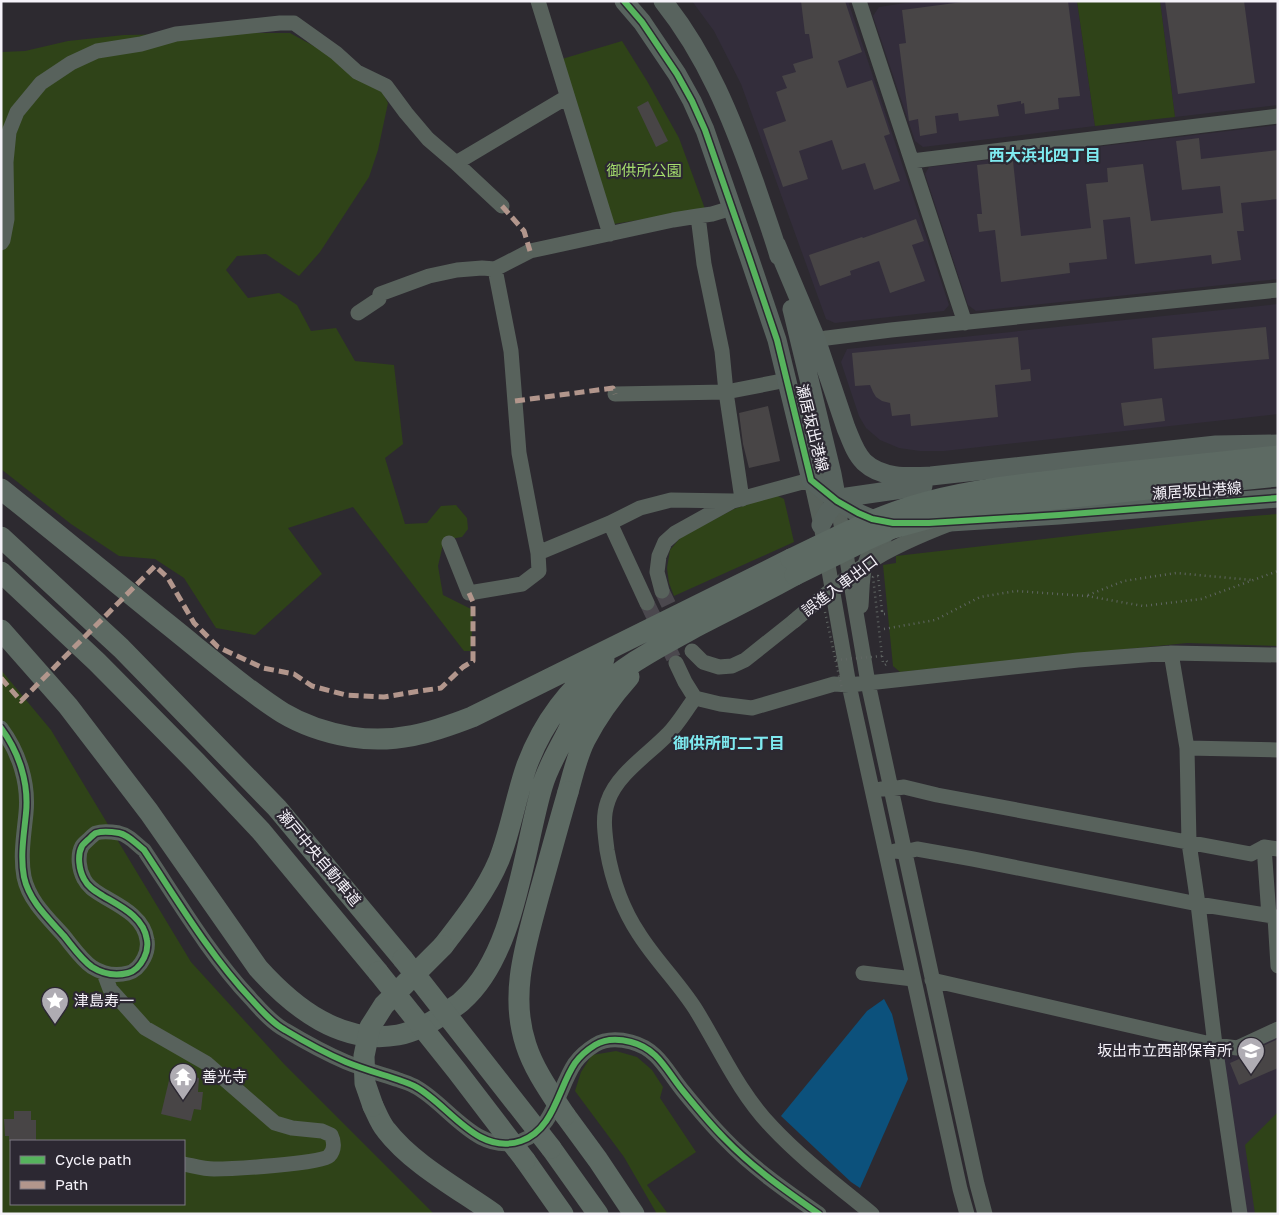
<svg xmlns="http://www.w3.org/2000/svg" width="1279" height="1215" font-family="'Golos Text','Noto Sans JP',sans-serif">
	<rect width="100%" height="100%" fill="#2d2a30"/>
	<!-- built -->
	<path fill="#332d3b" d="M692 1H848L949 305 944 311 835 323 826 319 741 84 714 31Z
		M918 1H1077L1095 126 923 147 915 141 873 16 879 7Z
		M1160 1H1278V105L1175 117Z
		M1278 125V279L976 311 968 305 925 174 929 167Z
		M1278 304V414L944 451H920L899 448 880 440 866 428 859 416 841 362 847 349Z
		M1278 1034V1214H1246L1222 1058Z"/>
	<!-- green -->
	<path fill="#2f4318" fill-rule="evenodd" d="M1077 1H1160L1175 117 1095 126Z
		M242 33H290L376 80 388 103 378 150 369 177 320 252 299 276 266 254 237 256 226 270 248 298 279 293 297 305 311 331 336 328 355 361 394 365 403 444 385 458 405 524 427 523 441 506 456 505 467 518 468 529 462 537 444 540 438 566 443 595 473 610 471 651H464L353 507 288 528 322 574 255 635 216 628 184 578 155 559 119 556 71 524 1 469V52L25 51 68 41 124 35Z
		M622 41 647 81 679 138 705 209 614 224 562 59Z
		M776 495 784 499 794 542 674 596 669 583 667 568 670 550 681 537 734 509Z
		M1278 514V646L1187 643 900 672 893 666 883 565 896 563V556L1226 518Z
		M1 670 51 730 191 962 284 1064 434 1214H1ZM11 1141H184V1204H11Z
		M616 1051 637 1057 652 1070 663 1087 660 1098 696 1152 647 1185 668 1214H657L624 1157 575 1091 581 1072 592 1055Z
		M1278 1112V1214H1255L1245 1145Z"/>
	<!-- water -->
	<path fill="#0c517c" d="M884 999 892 1014 908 1079 860 1188 851 1182 781 1116 867 1011Z"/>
	<!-- building -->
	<path fill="#484546" d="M801 1H845L862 52 838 61 847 88 872 80 890 134 884 136 900 181 874 190 865 163 842 170 832 140 799 151 808 179 783 187 763 129 786 121 776 92 787 88 782 76 796 72 793 64 813 58 809 34H805Z
		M970 1H1068L1080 96 1058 98 1059 109 1025 114 1024 103 1021 104V101L997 105 999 116 959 121 958 113 935 116 937 133 920 136 918 119 909 121 899 44 906 43 902 10Z
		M1165 1H1244L1255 83 1178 94Z
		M648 101 668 141 656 147 637 107Z
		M1199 138 1201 159 1278 150V199L1241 203 1244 231H1237L1241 260 1212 264 1211 255 1135 264 1130 217 1103 220 1107 259 1069 263 1070 273 1001 282 995 230 979 232 977 214H982L977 165 1013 161 1021 236 1091 228 1086 184 1108 182 1107 168 1143 164 1151 221 1223 213 1220 186 1182 190 1176 141Z
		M916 219 924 241 912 245 925 281 890 293 879 261 850 271 851 275 820 286 809 255 862 237 863 238Z
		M1266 327 1269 359 1154 369 1152 338Z
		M1018 337 1021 370 1030 369 1031 381 995 385 998 417 911 426 910 414 892 416 890 403 882 401 876 397 873 392 870 385 855 386 852 353Z
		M1162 398 1165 421 1124 426 1121 403Z
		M768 406 780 461 749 468 743 444 739 413Z
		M1278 1039V1068L1239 1085 1230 1063 1264 1048 1263 1046Z
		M171 1072 199 1078 198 1092H203L201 1110 194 1109 191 1121 161 1114Z
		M14 1111H31V1120H36V1141H9V1136H5L4 1119H14Z"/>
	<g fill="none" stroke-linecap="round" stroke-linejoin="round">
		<!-- minor-tunnel -->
		<path stroke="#4b484e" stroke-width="15" stroke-dasharray="15 8" stroke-linecap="butt" d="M662 591 679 626
			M647 603 676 663"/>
		<!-- path -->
		<path stroke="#606663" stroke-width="2.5" stroke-dasharray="1 4" stroke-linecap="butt" d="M1088 595 1124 581 1176 573 1252 580
			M882 611V614H885
			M884 629 935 620 980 597 1016 591 1087 596 1143 606 1201 599 1278 571
			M882 656 883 663 885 665 888 663 886 660"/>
		<!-- minor -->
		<path stroke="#58625c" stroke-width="15" d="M538 1 610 234
			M859 1 965 323
			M912 161 1278 116
			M456 163 502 206
			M698 216 712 214 732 208
			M1 243 3 240 7 219 6 162 9 132 17 112 41 83 71 63 97 51 141 44 176 34 280 23H294L336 53 357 72 386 86 406 113 428 139 456 163 567 97
			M358 313 379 299 380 294 429 276 457 270 482 268 495 269 530 251 673 220 698 216 704 264 722 351 726 392 787 380
			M805 342 827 338 891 330 1278 290
			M615 394 726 392 742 499
			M811 480 821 525 849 685 960 1189 967 1214
			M837 501 868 683 977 1184 985 1214
			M610 523 647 603
			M449 543 469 593 522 584 539 571 538 553 519 453 511 351 495 269
			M538 553 610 523 640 508 671 500 733 501 832 474
			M662 591 657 572 659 556 665 542 675 533 731 502
			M861 606C863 581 860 551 885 537
			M692 651 703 662 719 667 732 666 745 660 794 621
			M1171 653 1187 748 1189 843 1198 904 1215 1045 1240 1214
			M676 663 685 682 695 698 720 704 752 708 834 684 849 685 868 683 1078 660 1171 653 1278 655
			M695 698C686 710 678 724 668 734 649 754 617 774 608 801 602 817 605 833 607 850 612 879 623 910 639 934 656 961 679 983 696 1010 720 1049 739 1093 772 1127 802 1159 838 1186 872 1214
			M1 728C19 752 29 783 26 813 24 834 20 856 24 877 29 901 49 919 64 936 73 947 81 959 92 967 103 974 116 976 128 973 136 971 141 964 144 958 147 952 148 946 147 940 144 917 120 906 103 896 95 891 88 887 84 879 79 870 77 855 82 846 84 843 88 840 90 838 92 836 94 834 96 833 102 831 113 832 119 833 129 835 136 844 144 850 178 901 209 954 251 999 261 1010 272 1023 285 1030 305 1042 325 1053 346 1062 363 1069 381 1074 399 1080 404 1082 411 1084 416 1087 449 1105 477 1156 521 1141 554 1130 558 1088 575 1063 580 1056 587 1050 595 1045 605 1039 619 1039 631 1042 658 1049 666 1070 683 1091 696 1107 710 1124 725 1139 753 1168 786 1191 819 1214
			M1187 748 1278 750
			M881 789H890L904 787 937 795 1251 854 1264 847 1278 849
			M1264 847 1269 916
			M895 851 904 852 917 849 973 859 1198 904 1278 917
			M1275 917 1278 966
			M104 973 110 989 145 1028 206 1063 275 1123 292 1128 322 1131 331 1135C334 1141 335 1150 329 1156 321 1164 230 1169 214 1169 204 1169 194 1166 184 1164
			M863 973 913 979
			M932 980 1215 1045 1237 1048 1278 1029"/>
		<!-- major -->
		<path stroke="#58635e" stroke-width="19" d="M624 1 642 22 677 74 692 101 705 130 749 257 777 340 811 480 837 501 858 513 872 519 885 522
			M663 1C707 56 732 119 755 184 763 208 772 232 779 256
			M776 244 816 339 846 428C851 440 855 453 864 462 882 479 909 477 931 476L1216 445 1278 444
			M792 309 832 474 837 501
			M950 522 1059 515 1278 498
			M821 525C828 512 832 503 847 497L923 486"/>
		<!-- highway -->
		<path stroke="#5d6a63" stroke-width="21" d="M1 489C55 532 107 575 160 618 189 641 217 665 246 687 258 696 270 705 283 713 303 725 328 733 351 737 395 744 431 733 472 717L791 559
			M1 537 121 648 277 808 403 959
			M1 572 97 662 197 763 261 831 378 972
			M1 630 68 706 149 812 258 968C294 1008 341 1045 398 1035 414 1032 431 1023 445 1013 450 1009 457 1006 462 1001 515 955 523 852 542 787 547 769 557 752 566 735 570 727 574 718 579 710 582 706 587 702 590 698 622 665 661 646 701 624 733 608 764 592 795 575
			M568 792C573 774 577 756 585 740 597 717 612 696 629 677
			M443 946C464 919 486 891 499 860 511 829 516 796 527 765 544 720 569 690 604 659
			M373 1106C377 1114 380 1123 386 1130 412 1164 459 1189 494 1214
			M565 1115 598 1160 634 1214
			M551 1148 598 1214
			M525 1160 563 1214"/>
		<!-- path-bridge -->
		<path stroke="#606663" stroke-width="2.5" stroke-dasharray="1 4" stroke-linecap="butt" d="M825 612 843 694
			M836 660 882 656 873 577 878 576 882 611"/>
		<!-- minor-bridge -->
		<path stroke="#58625c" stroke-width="15" d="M794 621C820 599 846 576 876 558 903 542 938 528 968 517"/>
		<!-- highway-bridge -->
		<path stroke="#5d6a63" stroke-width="21" d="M791 559C831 540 870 519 913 506 955 493 1000 487 1043 482 1121 471 1200 465 1278 456
			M795 575 864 541 893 528 941 515 1000 505 1148 489 1278 476
			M403 959 551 1148
			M378 972 457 1071 525 1160
			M373 1106 365 1083 364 1056 370 1027 384 1005 443 946
			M565 1115C550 1092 534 1070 526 1045 509 994 526 944 539 895 549 860 558 826 568 792"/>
		<!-- quiet -->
		<path stroke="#b2968c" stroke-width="5" stroke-dasharray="10 5" stroke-linecap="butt" d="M502 206 524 231 530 251
			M515 401 613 388 615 394
			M1 678 21 701 155 566 168 578 194 623 218 647 263 668 294 674 312 686 346 695 384 697 420 691 441 688 463 667 473 661V602L469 593"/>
		<defs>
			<path id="cycleway" d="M624 1 642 22 677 74 692 101 705 130 749 257 777 340 811 480 837 501 858 513 872 519 893 523H929L1059 515 1278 498
				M1 728C19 752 29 783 26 813 24 834 20 856 24 877 29 901 49 919 64 936 73 947 81 959 92 967 103 974 116 976 128 973 136 971 141 964 144 958 147 952 148 946 147 940 144 917 120 906 103 896 95 891 88 887 84 879 79 870 77 855 82 846 84 843 88 840 90 838 92 836 94 834 96 833 102 831 113 832 119 833 129 835 136 844 144 850 178 901 209 954 251 999 261 1010 272 1023 285 1030 305 1042 325 1053 346 1062 363 1069 381 1074 399 1080 404 1082 411 1084 416 1087 449 1105 477 1156 521 1141 554 1130 558 1088 575 1063 580 1056 587 1050 595 1045 605 1039 619 1039 631 1042 658 1049 666 1070 683 1091 696 1107 710 1124 725 1139 753 1168 786 1191 819 1214"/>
		</defs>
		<!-- cycleway casing -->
		<use href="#cycleway" stroke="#2c2832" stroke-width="9"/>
		<!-- cycleway -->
		<use href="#cycleway" stroke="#56b35d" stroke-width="6"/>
	</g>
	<!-- icons -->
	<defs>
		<symbol id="sight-pin" viewBox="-11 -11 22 30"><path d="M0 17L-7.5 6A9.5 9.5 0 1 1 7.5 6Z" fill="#afacb3" stroke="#2c2832"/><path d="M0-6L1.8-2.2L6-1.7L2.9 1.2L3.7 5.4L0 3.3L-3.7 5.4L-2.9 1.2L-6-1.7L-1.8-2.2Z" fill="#fff"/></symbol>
		<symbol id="school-pin" viewBox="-11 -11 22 30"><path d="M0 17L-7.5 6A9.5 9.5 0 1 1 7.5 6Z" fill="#afacb3" stroke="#2c2832"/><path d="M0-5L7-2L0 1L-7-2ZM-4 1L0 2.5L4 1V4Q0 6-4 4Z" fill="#fff"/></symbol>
		<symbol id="temple-pin" viewBox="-11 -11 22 30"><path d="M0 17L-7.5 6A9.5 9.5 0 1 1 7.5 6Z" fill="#afacb3" stroke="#2c2832"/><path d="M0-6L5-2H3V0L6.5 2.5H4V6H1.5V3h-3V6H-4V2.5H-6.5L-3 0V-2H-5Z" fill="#fff"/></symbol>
	</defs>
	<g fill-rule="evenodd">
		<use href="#sight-pin" x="39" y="985" width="32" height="43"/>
		<use href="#school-pin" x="1235" y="1035" width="32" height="43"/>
		<use href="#temple-pin" x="167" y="1061" width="32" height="43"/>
	</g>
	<g text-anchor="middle" stroke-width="4.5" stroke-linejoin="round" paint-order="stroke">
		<!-- park labels -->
		<g font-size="15" fill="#a5de6d" stroke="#2c2832">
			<text x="644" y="176">御供所公園</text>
		</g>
		<!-- street labels -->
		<g font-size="15" fill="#f5f2f9" stroke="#2c2832">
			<text transform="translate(812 428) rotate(76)" y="5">瀬居坂出港線</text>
			<text transform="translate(1197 491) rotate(-4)" y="5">瀬居坂出港線</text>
			<text transform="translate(840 586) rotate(-37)" y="5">誤進入車出口</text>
			<text transform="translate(319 858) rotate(50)" y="5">瀬戸中央自動車道</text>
		</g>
		<!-- poi labels -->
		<g font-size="15" fill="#f5f2f9" stroke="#2c2832" text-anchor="start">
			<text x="74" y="1006">津島寿一</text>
			<text x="1232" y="1056" text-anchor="end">坂出市立西部保育所</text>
			<text x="202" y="1082">善光寺</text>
		</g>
		<!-- neighbourhood labels -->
		<g font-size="16" font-weight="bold" fill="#7eeaf0" stroke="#2c2832">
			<text x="1045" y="161">西大浜北四丁目</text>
			<text x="729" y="749">御供所町二丁目</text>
		</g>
	</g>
	<!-- border -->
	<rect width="1279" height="1215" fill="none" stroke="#f5f2f9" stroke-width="5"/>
	<!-- legend -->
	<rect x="10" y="1140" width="175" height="65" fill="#2c2832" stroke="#7c7982"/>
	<rect x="20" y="1156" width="25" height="8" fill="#56b35d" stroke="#7c7982"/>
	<text x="55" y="1165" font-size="15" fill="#f5f2f9">Cycle path</text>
	<rect x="20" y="1181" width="25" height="8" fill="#b2968c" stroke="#7c7982"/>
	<text x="55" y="1190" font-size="15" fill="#f5f2f9">Path</text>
</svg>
